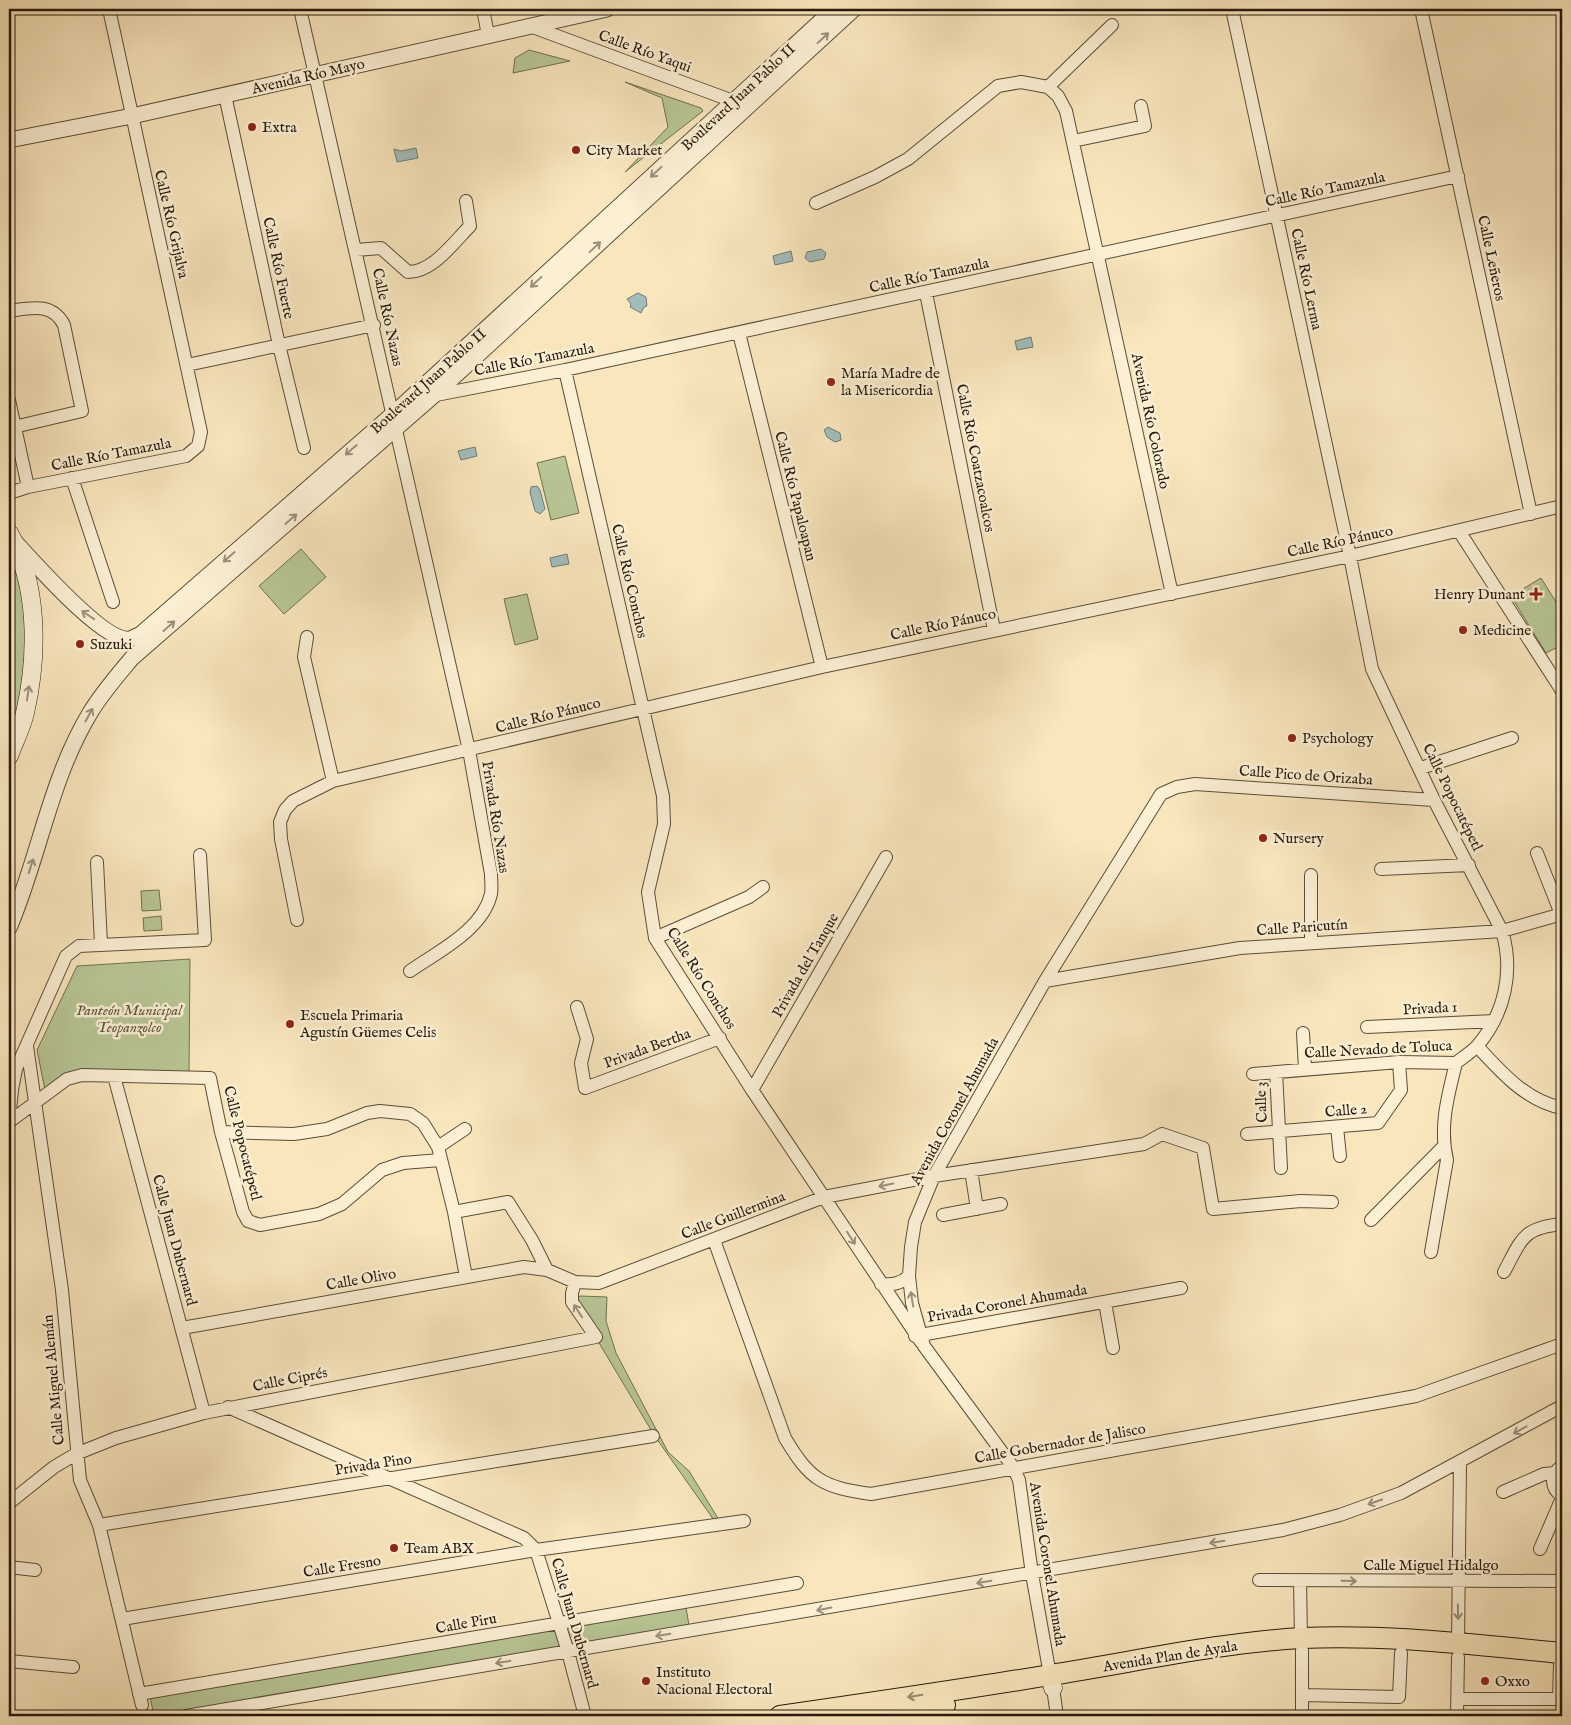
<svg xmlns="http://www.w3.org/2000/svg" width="1571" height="1725" font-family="'IM FELL English',serif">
	<rect width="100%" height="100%" fill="#f9e6bd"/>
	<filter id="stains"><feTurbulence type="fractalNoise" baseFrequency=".004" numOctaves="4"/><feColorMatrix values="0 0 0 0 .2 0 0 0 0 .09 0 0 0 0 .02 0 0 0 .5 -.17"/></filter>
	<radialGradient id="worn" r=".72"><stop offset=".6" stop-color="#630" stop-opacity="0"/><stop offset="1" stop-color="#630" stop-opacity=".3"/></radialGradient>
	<!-- green -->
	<path fill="#b8c695" stroke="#6f7050" d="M529 50 570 61 513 73 515 58Z
		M625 82 701 108 703 111 625 172 668 127 662 98Z
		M565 456 579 513 551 520 537 463Z
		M301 549 326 577 284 614 259 586Z
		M9 555C26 588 31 630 27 668 25 694 15 721 9 747Z
		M1541 578 1556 602 1562 599V645L1546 653 1511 596Z
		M527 594 538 639 515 645 504 599Z
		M159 890 161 910 142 911 141 891Z
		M161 916 162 930 144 931 143 918Z
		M190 959 189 1073 83 1074 45 1090 37 1050 77 966Z
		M580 1296 607 1297 606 1321 616 1353 668 1452 689 1471 719 1520 716 1523 654 1435 574 1301Z
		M685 1602 690 1631 186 1716H154L149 1692Z"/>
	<!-- water -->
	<path fill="#a1bdbb" stroke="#707c75" d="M416 148 418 158 397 162 394 149 401 151Z
		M821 249 826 253 824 259 810 262 805 258 807 252Z
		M791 251 793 261 775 265 773 256Z
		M638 293 646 297 647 306 644 307 641 313 630 307 631 304 627 299Z
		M1031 337 1033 347 1017 350 1015 341Z
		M828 427 840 433 841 440 835 442 827 437 824 430Z
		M475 447 477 456 461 460 458 451Z
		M537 486 540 490 545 509 540 514 535 511 530 492 531 487Z
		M567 554 569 564 552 567 550 558Z"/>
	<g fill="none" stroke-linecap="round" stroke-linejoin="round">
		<defs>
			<path id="minor" d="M300 9 469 750 491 874C491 880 492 888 491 894 483 930 437 952 410 971
				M483 9 488 35
				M1232 9 1350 556 1372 669 1434 800 1502 931C1514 971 1505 1013 1478 1045 1472 1052 1463 1057 1456 1063L1399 1062 1253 1074
				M1421 9 1531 514
				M530 26 741 104
				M1048 87 1112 25
				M225 95 279 345 304 448
				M1073 141 1145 126 1141 106
				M816 203 875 177 908 159 998 86 1021 82 1048 87 1058 96 1066 111 1172 594
				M356 250 381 248 408 272C433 272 453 243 470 226L466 201
				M926 293 994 630
				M9 311C31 308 52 302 64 325L82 411 14 427
				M739 333 822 667
				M187 365 374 325
				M565 370 663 796 664 824 648 892 655 938 752 1090 921 1342
				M431 396 565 370 1458 176
				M9 400 28 487
				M72 478 113 602
				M9 493 28 487 186 456 198 446 201 432 109 9
				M1459 531 1562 691
				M307 637 304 657 333 781
				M1421 768 1512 738
				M1537 853 1561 914
				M97 862 101 944
				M1381 869 1469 865
				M1311 875V942
				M297 920 281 839 280 822 285 810 293 801 333 781 822 667 1350 556 1562 506
				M655 938 749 897 763 887
				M1045 981 1240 948 1502 931 1562 914
				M577 1007 587 1039 581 1063 585 1088 720 1038
				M1367 1027 1494 1021
				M1303 1033 1305 1069
				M27 1046 62 1290 80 1480 99 1525 142 1705
				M1477 1046C1501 1072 1526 1101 1562 1108
				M1276 1072 1281 1168
				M114 1076 204 1413
				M752 1090 886 857
				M9 1121 12 1090 16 1069 66 956 79 946 205 940 200 855
				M9 1122 67 1079 82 1075 210 1078 221 1132 243 1212 248 1221 260 1225 319 1214 342 1204 382 1170 403 1163 440 1160
				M1337 1127 1340 1156
				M221 1132 294 1134 327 1129 367 1113 380 1111 410 1114 423 1123 438 1147 454 1212 466 1277
				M1247 1134 1378 1123 1401 1090 1399 1062
				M438 1147 465 1129
				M971 1170 977 1209
				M454 1212 508 1202 532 1240 547 1270
				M943 1215 1001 1204
				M1371 1220 1444 1146
				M714 1240 785 1438C810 1480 822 1487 871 1494L1416 1396 1562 1344
				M1431 1252 1447 1160C1439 1127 1448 1095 1456 1063
				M1504 1272C1522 1239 1522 1228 1562 1224
				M881 1284C893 1285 900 1284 909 1276
				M1105 1302 1113 1348
				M182 1328 524 1267 547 1270 575 1282 599 1283 824 1197 934 1176 1144 1144 1162 1134 1203 1148 1213 1209 1301 1201 1332 1202
				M915 1336 1181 1288
				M228 1407 524 1538 536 1550 568 1652 585 1716
				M1562 1466C1550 1474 1550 1488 1562 1496
				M1503 1492 1544 1474 1555 1473
				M9 1503 54 1467 76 1454 116 1438 204 1413 596 1337 572 1302V1293L575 1282
				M99 1525 653 1436
				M1540 1549 1562 1498
				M9 1567 35 1570
				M1259 1580 1562 1581
				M1300 1580 1301 1638
				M122 1619 536 1550 744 1521
				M1458 1643 1460 1463
				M1302 1650V1716
				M9 1661 73 1667
				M1050 1675 1032 1574 1019 1480 1013 1467 924 1346 912 1303 909 1276 911 1247 915 1222 934 1176 1045 981 1161 794 1177 787 1195 784 1434 800
				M1053 1688 1057 1716
				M139 1694 797 1583
				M1302 1695 1399 1697 1401 1653
				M1458 1699H1559L1560 1665
				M186 1716 1283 1530 1340 1515 1401 1493 1562 1406
				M1457 1716 1458 1657"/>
			<path id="tertiary" d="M9 140 132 116 607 9
				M16 543C34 562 104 643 130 639 134 638 138 635 141 634L392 415 834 9
				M9 928C39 858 50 779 90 713 102 693 117 676 132 658L433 396 854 9"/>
			<path id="secondary" d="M9 533C39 584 38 656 25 713 22 727 14 742 9 756
				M1050 1675 1053 1688"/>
			<path id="primary" d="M780 1716C870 1703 960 1690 1050 1675 1134 1662 1217 1643 1301 1638 1388 1634 1476 1645 1562 1653
				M877 1716 945 1705"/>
		</defs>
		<!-- minor casing -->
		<use href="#minor" stroke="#5b4d38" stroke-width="14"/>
		<!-- tertiary casing -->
		<use href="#tertiary" stroke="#5b4d38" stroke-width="17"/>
		<!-- secondary casing -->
		<use href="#secondary" stroke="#261a0c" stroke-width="19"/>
		<!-- primary casing -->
		<use href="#primary" stroke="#261a0c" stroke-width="22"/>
		<!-- minor -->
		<use href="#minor" stroke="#fbefd4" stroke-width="12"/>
		<!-- tertiary -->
		<use href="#tertiary" stroke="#fbefd4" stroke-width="15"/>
		<!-- secondary -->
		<use href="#secondary" stroke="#fbefd4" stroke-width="18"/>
		<!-- primary -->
		<use href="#primary" stroke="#f9e6bd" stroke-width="20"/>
	</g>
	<!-- one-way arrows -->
	<defs><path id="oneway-shaft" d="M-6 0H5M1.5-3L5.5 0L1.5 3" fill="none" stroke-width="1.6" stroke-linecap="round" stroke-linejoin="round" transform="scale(1.25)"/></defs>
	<g stroke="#9b8f7a">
		<use href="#oneway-shaft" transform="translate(823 38) rotate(-43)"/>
		<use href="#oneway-shaft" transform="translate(656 172) rotate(137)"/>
		<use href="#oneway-shaft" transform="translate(595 247) rotate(-43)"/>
		<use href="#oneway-shaft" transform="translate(536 282) rotate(137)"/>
		<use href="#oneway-shaft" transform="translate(351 450) rotate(139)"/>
		<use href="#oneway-shaft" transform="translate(291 519) rotate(-41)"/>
		<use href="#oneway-shaft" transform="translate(229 557) rotate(139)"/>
		<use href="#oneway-shaft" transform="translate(88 615) rotate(-146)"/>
		<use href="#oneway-shaft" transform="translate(169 626) rotate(-41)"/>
		<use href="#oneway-shaft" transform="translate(28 693) rotate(-82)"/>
		<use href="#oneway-shaft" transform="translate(89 715) rotate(-61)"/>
		<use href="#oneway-shaft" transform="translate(31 866) rotate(-72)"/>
		<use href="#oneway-shaft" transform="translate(886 1185) rotate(169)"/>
		<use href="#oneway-shaft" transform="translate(851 1238) rotate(57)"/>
		<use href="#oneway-shaft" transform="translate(912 1299) rotate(-99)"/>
		<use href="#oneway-shaft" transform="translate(578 1311) rotate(-123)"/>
		<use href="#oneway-shaft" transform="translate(1520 1430) rotate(151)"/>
		<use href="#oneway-shaft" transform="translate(1375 1502) rotate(161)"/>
		<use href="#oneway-shaft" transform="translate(1217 1542) rotate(170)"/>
		<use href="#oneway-shaft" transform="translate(1349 1581) rotate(1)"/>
		<use href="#oneway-shaft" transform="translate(984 1582) rotate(171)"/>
		<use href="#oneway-shaft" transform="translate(824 1609) rotate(169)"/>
		<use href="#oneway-shaft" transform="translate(1458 1612) rotate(89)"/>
		<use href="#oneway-shaft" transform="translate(663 1635) rotate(170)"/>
		<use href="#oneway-shaft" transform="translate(503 1662) rotate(171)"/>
	</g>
	<use stroke="#9a8a6d" href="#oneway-shaft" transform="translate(915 1696) rotate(171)"/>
	<!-- markers -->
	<g fill="#8f2418" stroke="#fbefd4" stroke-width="2">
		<circle cx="252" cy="127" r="5"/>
		<circle cx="576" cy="150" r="5"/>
		<circle cx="831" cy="382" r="5"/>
		<path d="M1533.5 586.5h5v5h5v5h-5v5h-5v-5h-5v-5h5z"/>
		<circle cx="1463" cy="630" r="5"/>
		<circle cx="80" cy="644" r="5"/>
		<circle cx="1292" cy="738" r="5"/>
		<circle cx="1263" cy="838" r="5"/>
		<circle cx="290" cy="1024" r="5"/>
		<circle cx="394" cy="1548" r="5"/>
		<circle cx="646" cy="1681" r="5"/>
		<circle cx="1485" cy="1681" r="5"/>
	</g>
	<g text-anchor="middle" stroke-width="5" stroke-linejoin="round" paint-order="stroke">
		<!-- street labels -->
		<g font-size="15" fill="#261a0c" stroke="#fbefd4">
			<text transform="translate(645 51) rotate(20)" y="5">Calle Río Yaqui</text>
			<text transform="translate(308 76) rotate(-13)" y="5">Avenida Río Mayo</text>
			<text transform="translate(738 97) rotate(-43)" y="5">Boulevard Juan Pablo II</text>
			<text transform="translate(1325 189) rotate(-12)" y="5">Calle Río Tamazula</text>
			<text transform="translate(172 224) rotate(77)" y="5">Calle Río Grijalva</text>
			<text transform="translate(1492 258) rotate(78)" y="5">Calle Leñeros</text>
			<text transform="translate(279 268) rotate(78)" y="5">Calle Río Fuerte</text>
			<text transform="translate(929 275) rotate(-12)" y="5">Calle Río Tamazula</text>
			<text transform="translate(1307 279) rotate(78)" y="5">Calle Río Lerma</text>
			<text transform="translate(388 317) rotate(78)" y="5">Calle Río Nazas</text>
			<text transform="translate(534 359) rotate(-11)" y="5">Calle Río Tamazula</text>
			<text transform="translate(428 381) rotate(-42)" y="5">Boulevard Juan Pablo II</text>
			<text transform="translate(1151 421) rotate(78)" y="5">Avenida Río Colorado</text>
			<text transform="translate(111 454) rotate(-11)" y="5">Calle Río Tamazula</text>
			<text transform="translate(976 458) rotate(79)" y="5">Calle Río Coatzacoalcos</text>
			<text transform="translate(796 496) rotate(76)" y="5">Calle Río Papaloapan</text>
			<text transform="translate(1340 541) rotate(-12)" y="5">Calle Río Pánuco</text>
			<text transform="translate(630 581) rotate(77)" y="5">Calle Río Conchos</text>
			<text transform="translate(943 624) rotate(-12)" y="5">Calle Río Pánuco</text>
			<text transform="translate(548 715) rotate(-14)" y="5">Calle Río Pánuco</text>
			<text transform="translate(1306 775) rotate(4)" y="5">Calle Pico de Orizaba</text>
			<text transform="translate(1453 797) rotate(64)" y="5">Calle Popocatépetl</text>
			<text transform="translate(496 817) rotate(81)" y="5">Privada Río Nazas</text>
			<text transform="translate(1302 927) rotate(-4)" y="5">Calle Paricutín</text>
			<text transform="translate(805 965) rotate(-60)" y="5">Privada del Tanque</text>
			<text transform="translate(702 978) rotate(58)" y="5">Calle Río Conchos</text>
			<text transform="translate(1430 1008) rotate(-3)" y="5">Privada 1</text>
			<text transform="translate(647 1048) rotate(-20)" y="5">Privada Bertha</text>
			<text transform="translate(1378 1049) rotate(-3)" y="5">Calle Nevado de Toluca</text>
			<text transform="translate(1261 1102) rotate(-92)" y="5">Calle 3</text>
			<text transform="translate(1346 1110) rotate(-5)" y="5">Calle 2</text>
			<text transform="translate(954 1111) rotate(-61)" y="5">Avenida Coronel Ahumada</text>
			<text transform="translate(243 1143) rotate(76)" y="5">Calle Popocatépetl</text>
			<text transform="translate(733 1215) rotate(-21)" y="5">Calle Guillermina</text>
			<text transform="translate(175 1240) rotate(75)" y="5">Calle Juan Dubernard</text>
			<text transform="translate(361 1279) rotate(-10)" y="5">Calle Olivo</text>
			<text transform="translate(1007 1303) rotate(-10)" y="5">Privada Coronel Ahumada</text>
			<text transform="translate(290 1379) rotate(-11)" y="5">Calle Ciprés</text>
			<text transform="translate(53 1380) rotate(-95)" y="5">Calle Miguel Alemán</text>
			<text transform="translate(1060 1443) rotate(-10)" y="5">Calle Gobernador de Jalisco</text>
			<text transform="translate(373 1464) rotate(-9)" y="5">Privada Pino</text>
			<text transform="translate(1048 1564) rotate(81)" y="5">Avenida Coronel Ahumada</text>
			<text x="1431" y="1570">Calle Miguel Hidalgo</text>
			<text transform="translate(342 1566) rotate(-9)" y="5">Calle Fresno</text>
			<text transform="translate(466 1623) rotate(-10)" y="5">Calle Piru</text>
			<text transform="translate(575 1623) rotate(74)" y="5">Calle Juan Dubernard</text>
			<text transform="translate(1170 1656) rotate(-9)" y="5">Avenida Plan de Ayala</text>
		</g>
		<!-- poi labels -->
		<g font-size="15" fill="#261a0c" stroke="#fbefd4" text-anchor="start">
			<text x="262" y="132">Extra</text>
			<text x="586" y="155">City Market</text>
			<text x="841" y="378">María Madre de<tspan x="841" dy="17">la Misericordia</tspan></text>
			<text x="1525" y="599" text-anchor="end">Henry Dunant</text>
			<text x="1473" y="635">Medicine</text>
			<text x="90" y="649">Suzuki</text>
			<text x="1302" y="743">Psychology</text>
			<text x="1273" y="843">Nursery</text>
			<text x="300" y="1020">Escuela Primaria<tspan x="300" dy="17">Agustín Güemes Celis</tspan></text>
			<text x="404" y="1553">Team ABX</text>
			<text x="656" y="1677">Instituto<tspan x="656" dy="17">Nacional Electoral</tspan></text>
			<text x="1495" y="1686">Oxxo</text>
		</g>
		<!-- park labels -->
		<g font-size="15" font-style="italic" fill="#59563c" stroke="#fbefd4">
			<text x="129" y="1015">Panteón Municipal<tspan x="129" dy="17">Teopanzolco</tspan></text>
		</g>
	</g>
	<!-- margin -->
	<rect width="1571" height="1725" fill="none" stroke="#f9e6bd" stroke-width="30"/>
	<rect x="10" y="10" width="1551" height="1705" fill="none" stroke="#261a0c" stroke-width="2.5"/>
	<rect x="15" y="15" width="1541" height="1695" fill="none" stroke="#261a0c"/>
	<rect width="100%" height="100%" filter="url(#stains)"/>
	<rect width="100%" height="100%" fill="url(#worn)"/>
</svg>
